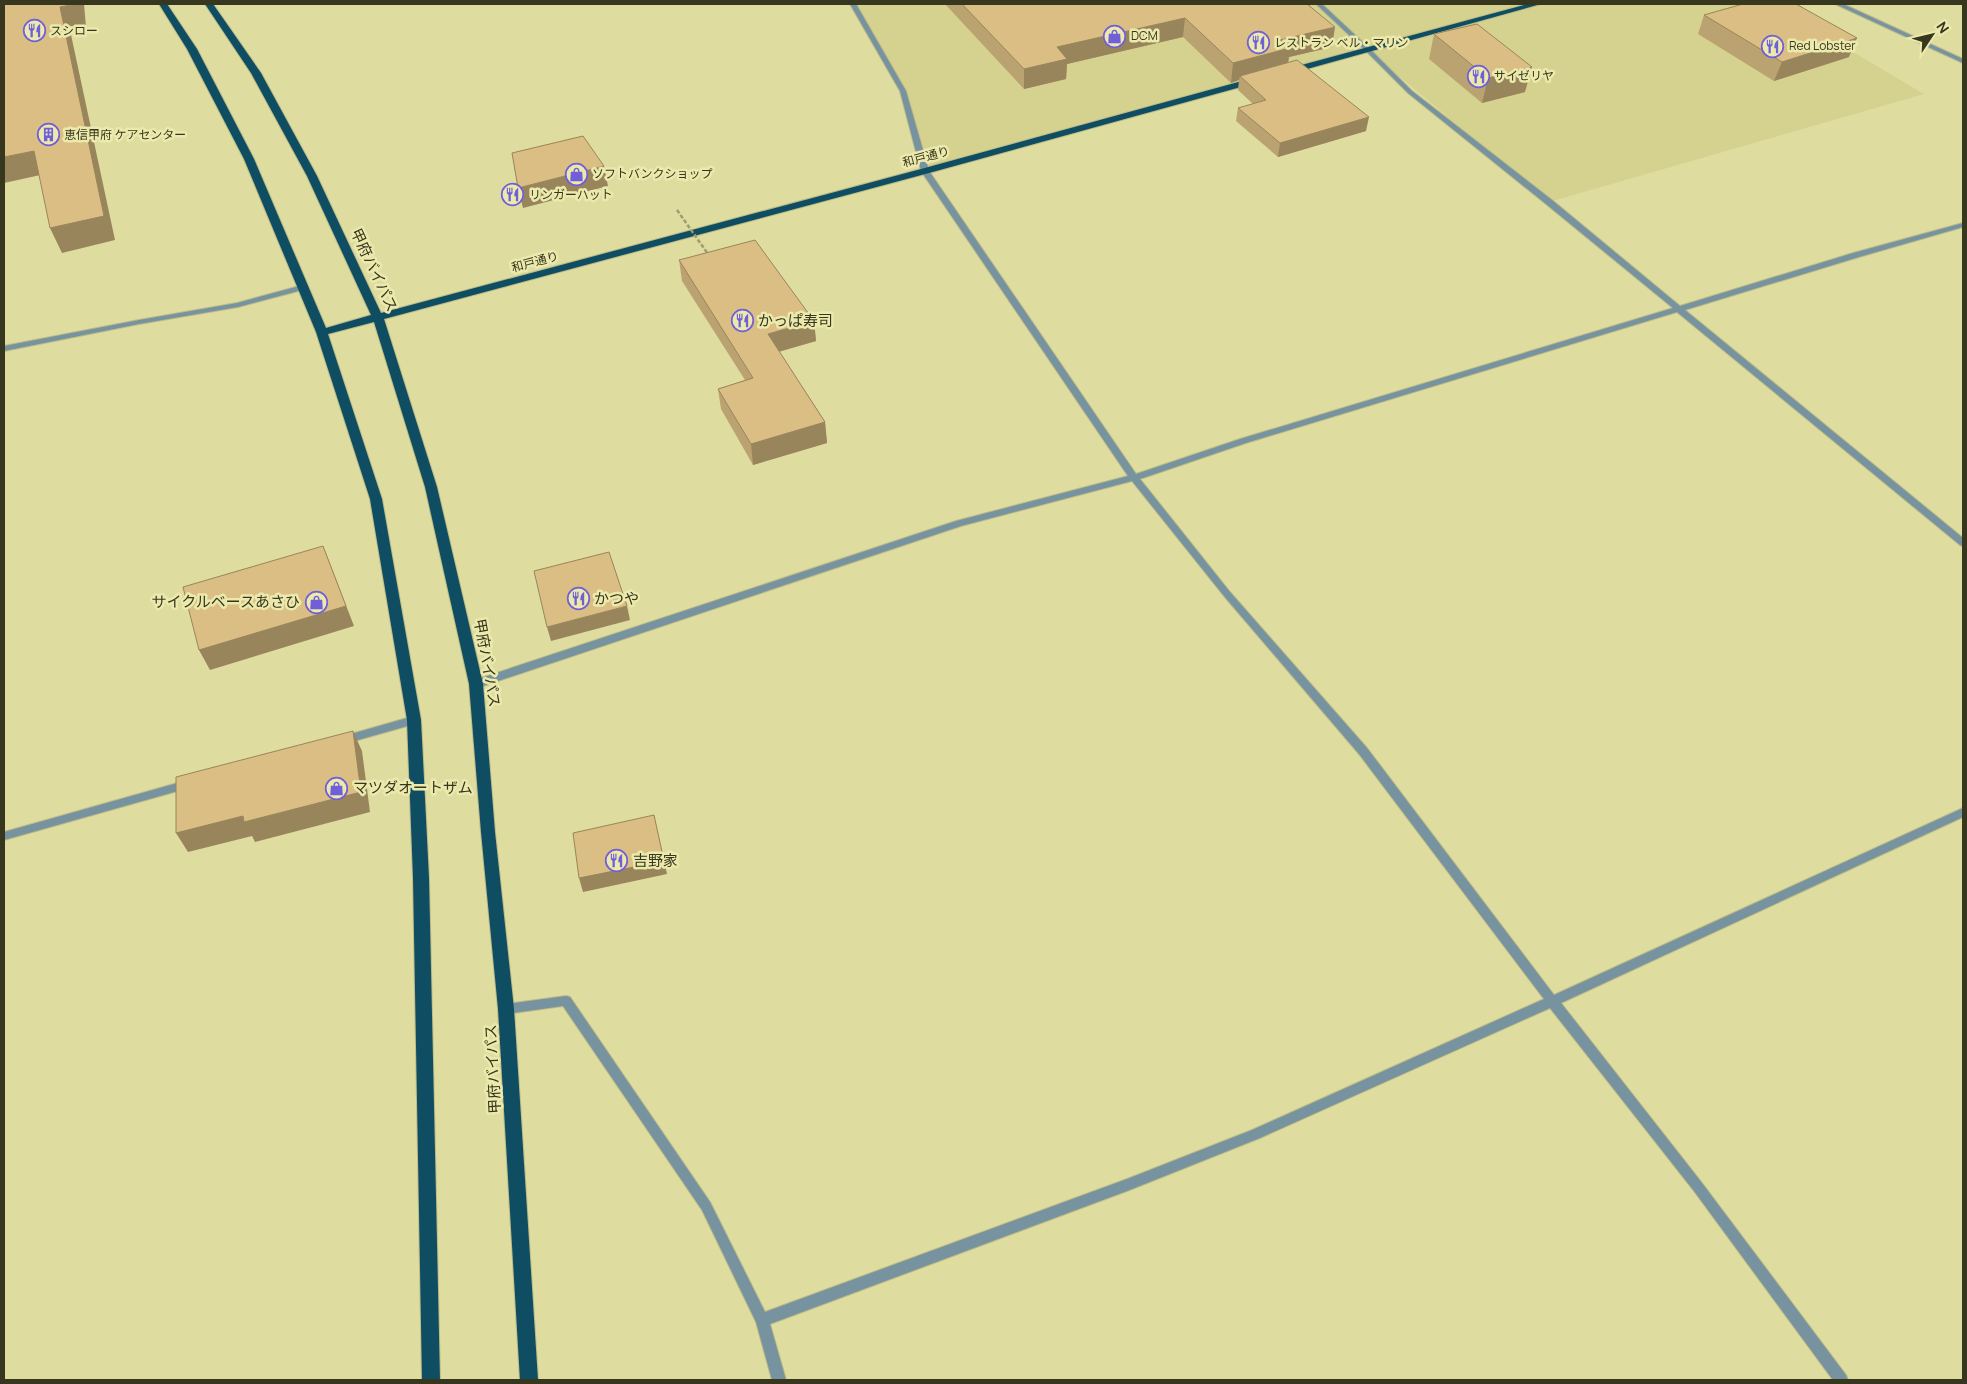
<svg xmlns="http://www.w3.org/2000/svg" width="1967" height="1384" font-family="Manrope,'Noto Sans JP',sans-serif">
	<rect width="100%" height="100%" fill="#dfdca0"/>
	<!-- built -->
	<path fill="#d5d18f" d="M853 4H1772L1924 94 1549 202 1367 49 925 171 903 90Z"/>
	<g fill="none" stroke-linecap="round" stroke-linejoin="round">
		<defs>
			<path id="minor" d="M850 4H856L906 91 929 171 1136 474 1240 439 1673 308 1546 204 1408 93 1365 50V48H1369L1412 91 1552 200 1680 306 1853 253 1963 223V227L1859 257 1685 310 1963 538V546L1960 545 1677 312 1246 443 1140 479 1230 592 1367 748 1554 995 1963 808V817L1561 1003 1702 1183 1846 1375 1848 1380H1833L1694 1191 1550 1008 1260 1138 1127 1191 770 1324 786 1380H772L756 1322 702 1210 563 1006 506 1014 502 1013 500 1009 502 1005 506 1004 566 996 570 997 710 1202 765 1312 1127 1179 1252 1130 1544 999 1359 754 1224 596 1132 481 961 526 480 687H472L471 684 472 681 956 521 1128 476 921 171 900 91Z
				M1835 4H1843L1963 59V63Z
				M303 285H306V289L238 307 139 324 4 351V346L139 320 237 303Z
				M414 716 418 717 419 720 418 723 344 744 340 743 339 740 340 737 344 736Z
				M188 780 192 781 193 784 192 787 4 840V832Z"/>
			<path id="tertiary" d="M1316 4H1322L1369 48V50H1365Z"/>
			<path id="trunk" d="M159 4H167L197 49 254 159 326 328 371 315 307 176 251 73 205 4H213L261 73 317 176 381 313 921 169 1253 78H1259L1261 80 1259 82 929 173 384 319 437 487 483 684 495 832 514 1009 538 1380H520L498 1009 481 832 469 684 425 487 374 322 328 334 382 499 421 720 429 878 440 1380H422L413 878 407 720 370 499 316 332 244 159 187 49Z
				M1528 4H1541L1289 74H1283L1281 72 1283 70Z"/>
		</defs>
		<!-- minor casing -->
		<use href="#minor" stroke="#bdbb86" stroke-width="2"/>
		<!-- tertiary casing -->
		<use href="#tertiary" stroke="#bdbb86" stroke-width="2"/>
		<!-- trunk casing -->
		<use href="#trunk" stroke="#bdbb86" stroke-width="2"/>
		<!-- minor -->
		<use href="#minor" fill="#76939f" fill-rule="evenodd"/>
		<!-- tertiary -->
		<use href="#tertiary" fill="#76939f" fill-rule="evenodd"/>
		<!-- trunk -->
		<use href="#trunk" fill="#0f4e62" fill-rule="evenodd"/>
		<!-- path-bridge -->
		<path stroke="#9f9d6e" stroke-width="2.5" stroke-dasharray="4 2" stroke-linecap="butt" d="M677 210 708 254"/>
	</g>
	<!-- wall -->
	<path fill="#bba371" d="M945 4H1310V6L1332 47 1289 57 1288 63 1366 131 1278 157 1236 121 1238 108 1253 104 1238 90 1239 80 1231 83 1183 37 1067 64 1066 79 1024 89Z
		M1704 15 1849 57 1774 81 1698 34Z
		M1434 34 1525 92 1482 103 1429 59Z
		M679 260 814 321 816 341 779 352 825 422 827 443 753 465 721 409 718 389 745 380 682 281Z"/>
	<!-- shaded-wall -->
	<path fill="#99855c" d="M76 4H84L86 27 70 30 115 240 62 253 50 228 60 7Z
		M1185 18 1183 37 1067 64 1066 79 1024 89V69L1057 47Z
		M1335 27 1332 47 1289 57 1287 68 1240 76 1239 80 1231 83 1233 63 1280 40Z
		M1857 38 1849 57 1774 81 1782 62Z
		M1532 67 1525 92 1482 103 1488 78Z
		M1369 117 1366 131 1278 157 1280 143Z
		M34 151 45 174 4 183V157Z
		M604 166 608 186 523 208 518 188Z
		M814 321 816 341 770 354 768 334Z
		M825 422 827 443 753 465 751 444Z
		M323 546 354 626 210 670 199 650Z
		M627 606 630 620 551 641 547 627Z
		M353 731 362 751 370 812 255 842 252 836 188 852 176 833Z
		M654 815 667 874 583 892 579 878Z"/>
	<!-- building -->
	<path fill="#dabe83" stroke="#99855c" d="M4 4H76L60 7 104 216 50 228 34 151 4 157Z
		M962 4H1307L1335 27 1280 40 1290 48 1233 63 1185 18 1057 47 1067 59 1024 69Z
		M1743 4H1796L1857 38 1782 62 1704 15Z
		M1477 24 1532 67 1488 78 1434 34Z
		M1297 60 1369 117 1280 143 1238 108 1266 100 1240 76Z
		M583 136 604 166 518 188 512 153Z
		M755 240 814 321 768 334 825 422 751 444 718 389 753 378 679 260Z
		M323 546 346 606 199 650 183 587Z
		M609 552 627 606 547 627 534 571Z
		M353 731 361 792 244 822 243 816 176 833V777Z
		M654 815 664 861 579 878 573 833Z"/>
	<!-- icons -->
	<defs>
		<symbol id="restaurant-ring" viewBox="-11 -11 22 22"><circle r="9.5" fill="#ece9ad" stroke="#705fd9" stroke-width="1.5"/><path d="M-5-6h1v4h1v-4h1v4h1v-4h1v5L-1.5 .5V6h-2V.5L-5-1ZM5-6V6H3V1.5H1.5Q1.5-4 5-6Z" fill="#705fd9"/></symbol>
		<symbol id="shop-ring" viewBox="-11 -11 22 22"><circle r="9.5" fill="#ece9ad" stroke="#705fd9" stroke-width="1.5"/><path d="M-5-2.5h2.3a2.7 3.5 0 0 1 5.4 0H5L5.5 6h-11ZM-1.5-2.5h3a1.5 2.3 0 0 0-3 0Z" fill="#705fd9"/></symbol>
		<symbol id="building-ring" viewBox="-11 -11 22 22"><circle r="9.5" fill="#ece9ad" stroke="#705fd9" stroke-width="1.5"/><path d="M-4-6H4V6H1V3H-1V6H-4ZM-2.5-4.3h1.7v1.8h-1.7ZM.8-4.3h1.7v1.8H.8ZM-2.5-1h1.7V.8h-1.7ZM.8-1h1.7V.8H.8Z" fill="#705fd9"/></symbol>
	</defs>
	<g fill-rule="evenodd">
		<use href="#restaurant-ring" x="22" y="18" width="25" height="25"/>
		<use href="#shop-ring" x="1102" y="24" width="25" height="25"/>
		<use href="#restaurant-ring" x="1246" y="30" width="25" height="25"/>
		<use href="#restaurant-ring" x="1760" y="34" width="25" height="25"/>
		<use href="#restaurant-ring" x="1466" y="64" width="25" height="25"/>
		<use href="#building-ring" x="36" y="122" width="25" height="25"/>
		<use href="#shop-ring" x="564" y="162" width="25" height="25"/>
		<use href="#restaurant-ring" x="500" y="182" width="25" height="25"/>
		<use href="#restaurant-ring" x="730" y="308" width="25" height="25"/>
		<use href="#restaurant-ring" x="566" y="586" width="25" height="25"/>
		<use href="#shop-ring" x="304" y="590" width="25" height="25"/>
		<use href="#shop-ring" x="324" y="776" width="25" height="25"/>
		<use href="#restaurant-ring" x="604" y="848" width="25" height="25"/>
	</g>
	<g text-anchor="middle" stroke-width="5" stroke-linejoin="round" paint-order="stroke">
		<!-- far-poi labels -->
		<g font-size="12" fill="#37361e" stroke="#ece9ad" text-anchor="start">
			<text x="50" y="35">スシロー</text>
			<text x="1131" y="40">DCM</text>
			<text x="1274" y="47">レストラン ベル・マリン</text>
			<text x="1789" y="50">Red Lobster</text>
			<text x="1494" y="80">サイゼリヤ</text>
			<text x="64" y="139">恵信甲府 ケアセンター</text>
			<text x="592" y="178">ソフトバンクショップ</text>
			<text x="529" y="199">リンガーハット</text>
		</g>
		<!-- far-street labels -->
		<g font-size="12" fill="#37361e" stroke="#ece9ad">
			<text transform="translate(926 157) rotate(-15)" y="4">和戸通り</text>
			<text transform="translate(535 262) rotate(-15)" y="4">和戸通り</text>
		</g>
		<!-- street labels -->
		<g font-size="15" fill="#37361e" stroke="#ece9ad">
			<text transform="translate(374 270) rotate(65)" y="5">甲府バイパス</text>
			<text transform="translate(487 663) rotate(80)" y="5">甲府バイパス</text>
			<text transform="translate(493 1069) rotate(-93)" y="5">甲府バイパス</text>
		</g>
		<!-- poi labels -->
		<g font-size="15" fill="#37361e" stroke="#ece9ad" text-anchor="start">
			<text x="758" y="326">かっぱ寿司</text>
			<text x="594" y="604">かつや</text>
			<text x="300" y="607" text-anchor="end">サイクルベースあさひ</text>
			<text x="353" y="793">マツダオートザム</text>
			<text x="633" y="866">吉野家</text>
		</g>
	</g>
	<!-- border -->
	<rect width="1967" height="1384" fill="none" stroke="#37361e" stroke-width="10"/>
	<!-- north arrow -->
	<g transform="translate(1932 35) rotate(55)" stroke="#ece9ad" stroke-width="4" paint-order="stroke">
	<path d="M0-4L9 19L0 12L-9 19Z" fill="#37361e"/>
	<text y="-8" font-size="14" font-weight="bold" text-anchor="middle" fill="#37361e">N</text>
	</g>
</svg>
